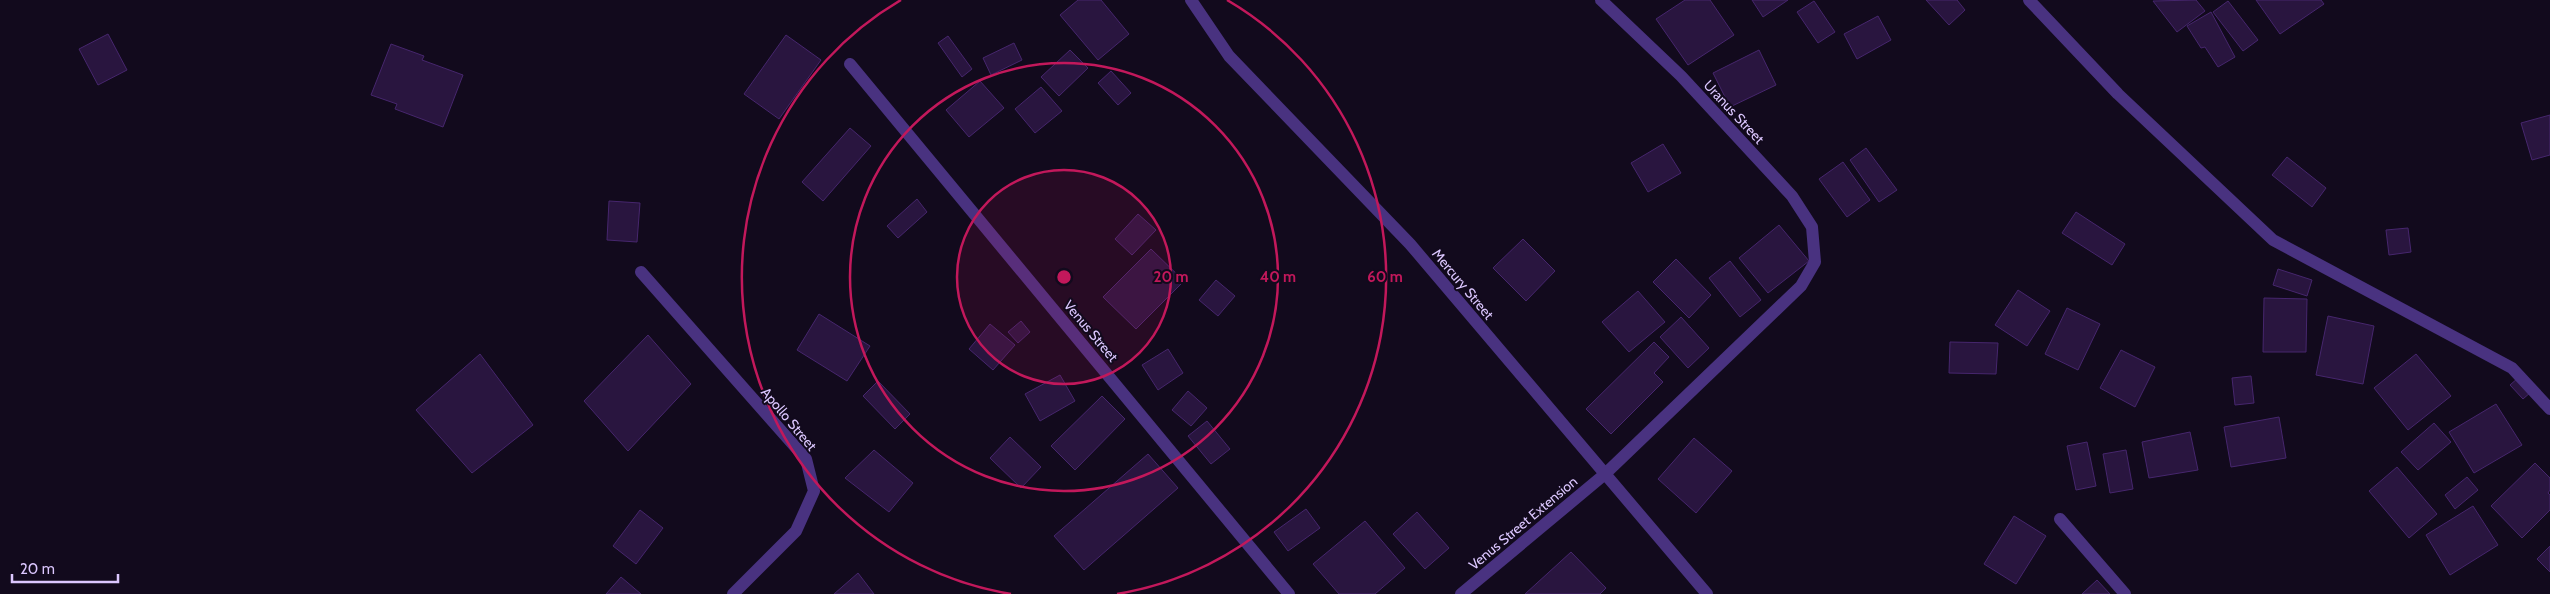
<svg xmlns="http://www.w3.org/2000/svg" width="2550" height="594" font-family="Cabin,sans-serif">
	<rect width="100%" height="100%" fill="#120a1d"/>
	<!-- building -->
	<path fill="#29153f" stroke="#46266d" d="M1078 0H1101L1129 34 1098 60 1060 15Z
		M1685 0H1710L1734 35 1688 65 1656 19Z
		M1752 0H1788L1763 17Z
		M1926 0H1957L1965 10 1949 25Z
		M2196 0 2205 11 2177 32 2153 1Z
		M2256 0H2321L2324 4 2280 34Z
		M1814 1 1835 32 1818 43 1797 12Z
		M2228 1 2258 40 2243 51 2213 12Z
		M2211 12 2235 57 2218 67 2205 47 2201 48 2187 26Z
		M1878 16 1891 40 1857 59 1844 34Z
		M108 34 127 70 98 85 79 49Z
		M786 35 821 60 779 119 744 94Z
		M948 36 972 69 962 77 938 43Z
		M1014 43 1022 60 991 75 983 58Z
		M391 44 424 56 422 60 463 75 443 127 395 109 397 104 371 95Z
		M1070 50 1088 68 1059 96 1041 77Z
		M1759 50 1776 85 1730 107 1713 73Z
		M1111 71 1131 93 1118 105 1098 83Z
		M980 81 1004 108 969 137 946 110Z
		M1041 87 1062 111 1035 133 1015 109Z
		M2550 115V155L2532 160 2521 123Z
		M850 128 871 146 823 201 802 182Z
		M1663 144 1681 173 1648 192 1631 163Z
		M1866 148 1897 190 1879 202 1850 160Z
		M2287 157 2326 188 2312 207 2272 175Z
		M1843 162 1870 200 1847 217 1819 179Z
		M917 199 927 212 898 238 887 226Z
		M609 201 640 203 637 242 607 240Z
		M2076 212 2125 244 2112 265 2062 233Z
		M1138 214 1156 230 1132 255 1115 239Z
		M1779 225 1809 261 1768 293 1739 258Z
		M2408 228 2411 252 2389 255 2386 230Z
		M1523 239 1555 271 1526 301 1493 268Z
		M1151 249 1184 281 1136 329 1103 297Z
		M1676 259 1711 295 1689 318 1653 282Z
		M1730 261 1761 300 1740 317 1709 278Z
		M2278 269 2312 280 2307 296 2273 285Z
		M1216 280 1235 296 1218 316 1199 300Z
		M2018 290 2050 311 2027 346 1995 325Z
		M1638 291 1665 322 1629 352 1602 322Z
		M2264 298 2307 299 2306 352H2263Z
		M2067 308 2100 324 2078 370 2045 354Z
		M819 314 870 346 847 381 797 350Z
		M2328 316 2374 326 2363 384 2316 375Z
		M1681 317 1709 348 1688 368 1660 337Z
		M1021 321 1030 332 1018 343 1008 332Z
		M990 324 1015 345 993 370 969 349Z
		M648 335 691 384 628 451 584 401Z
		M1654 342 1669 357 1654 373 1663 382 1611 434 1586 409Z
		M1950 342 1998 343 1996 374 1949 373Z
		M1168 349 1183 373 1158 390 1142 365Z
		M2121 350 2155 367 2135 407 2100 388Z
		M480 354 533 425 472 473 416 410Z
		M2416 354 2451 396 2408 430 2374 388Z
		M1060 375 1075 401 1040 421 1025 394Z
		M2251 376 2254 403 2235 405 2232 378Z
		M2518 378 2531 392 2523 399 2510 385Z
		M878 381 910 414 895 429 863 396Z
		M1188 391 1207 408 1191 426 1172 410Z
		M1102 396 1125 419 1075 470 1051 446Z
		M2496 404 2522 445 2474 473 2449 432Z
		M2279 417 2286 458 2231 467 2224 427Z
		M1207 421 1230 449 1211 464 1188 436Z
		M2434 423 2451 442 2418 470 2401 452Z
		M2190 432 2198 470 2149 478 2142 442Z
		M1010 437 1041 467 1021 488 990 458Z
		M1694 438 1732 471 1696 513 1658 479Z
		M2087 442 2096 486 2076 490 2067 446Z
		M874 450 913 483 889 512 845 478Z
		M2126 450 2133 489 2110 493 2103 454Z
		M1148 454 1178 488 1084 570 1054 536Z
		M2535 463 2550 478V490L2548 493 2550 495V510L2522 538 2491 506Z
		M2397 467 2437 514 2409 538 2369 491Z
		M2467 477 2478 490 2455 509 2445 495Z
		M2473 506 2498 545 2450 575 2426 535Z
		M1306 509 1320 528 1288 551 1274 532Z
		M640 510 663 528 636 564 613 546Z
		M1417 512 1449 548 1425 569 1393 534Z
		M2014 516 2046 536 2016 584 1984 564Z
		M1365 521 1405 568 1375 594H1339L1313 564Z
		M2550 546V572L2537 559Z
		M1571 552 1606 588 1600 594H1525Z
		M858 573 874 594H834Z
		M621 577 641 594H606Z
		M2097 580 2110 594H2082Z"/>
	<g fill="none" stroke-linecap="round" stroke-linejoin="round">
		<!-- minor -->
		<path stroke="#493280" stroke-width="12" d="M1191 0 1229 56 1410 244 1707 594
			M2029 0 2118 94 2273 240 2512 368 2550 409
			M850 64 1289 594
			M641 272 806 459 814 491 796 531 733 594
			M2060 519 2125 594
			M1461 594 1605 474 1801 286 1815 262 1812 227 1792 196 1681 76 1601 0"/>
	</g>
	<!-- distance rings -->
	<circle cx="1064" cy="277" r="107" fill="#c2185b" fill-opacity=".12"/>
	<g fill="none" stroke="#c2185b" stroke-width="2.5">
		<circle cx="1064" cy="277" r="107"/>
		<circle cx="1064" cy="277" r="214"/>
		<path d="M1011 594A321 321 0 0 1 901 0M1227 0A321 321 0 0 1 1117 594"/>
	</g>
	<g text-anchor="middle" stroke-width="4" stroke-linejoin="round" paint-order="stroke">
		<!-- street labels -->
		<g font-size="14" fill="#dcc7ff" stroke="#120a1d">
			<text transform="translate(1734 112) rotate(47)" y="5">Uranus Street</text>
			<text transform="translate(1463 284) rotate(50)" y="5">Mercury Street</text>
			<text transform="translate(1091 331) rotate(50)" y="5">Venus Street</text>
			<text transform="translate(789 419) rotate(50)" y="5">Apollo Street</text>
			<text transform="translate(1523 523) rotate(-40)" y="5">Venus Street Extension</text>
		</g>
	</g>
	<circle cx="1064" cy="277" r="8" fill="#c2185b" stroke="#120a1d" stroke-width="2.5"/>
	<g font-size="15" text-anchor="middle" font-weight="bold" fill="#c2185b" stroke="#120a1d" stroke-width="4" stroke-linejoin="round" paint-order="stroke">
		<text x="1171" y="282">20 m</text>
		<text x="1278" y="282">40 m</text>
		<text x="1385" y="282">60 m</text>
	</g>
	<!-- scale -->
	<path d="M12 574v8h106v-8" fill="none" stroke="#dcc7ff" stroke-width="2.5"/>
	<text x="20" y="574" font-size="15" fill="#dcc7ff" stroke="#120a1d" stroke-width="4" paint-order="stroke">20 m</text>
</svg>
